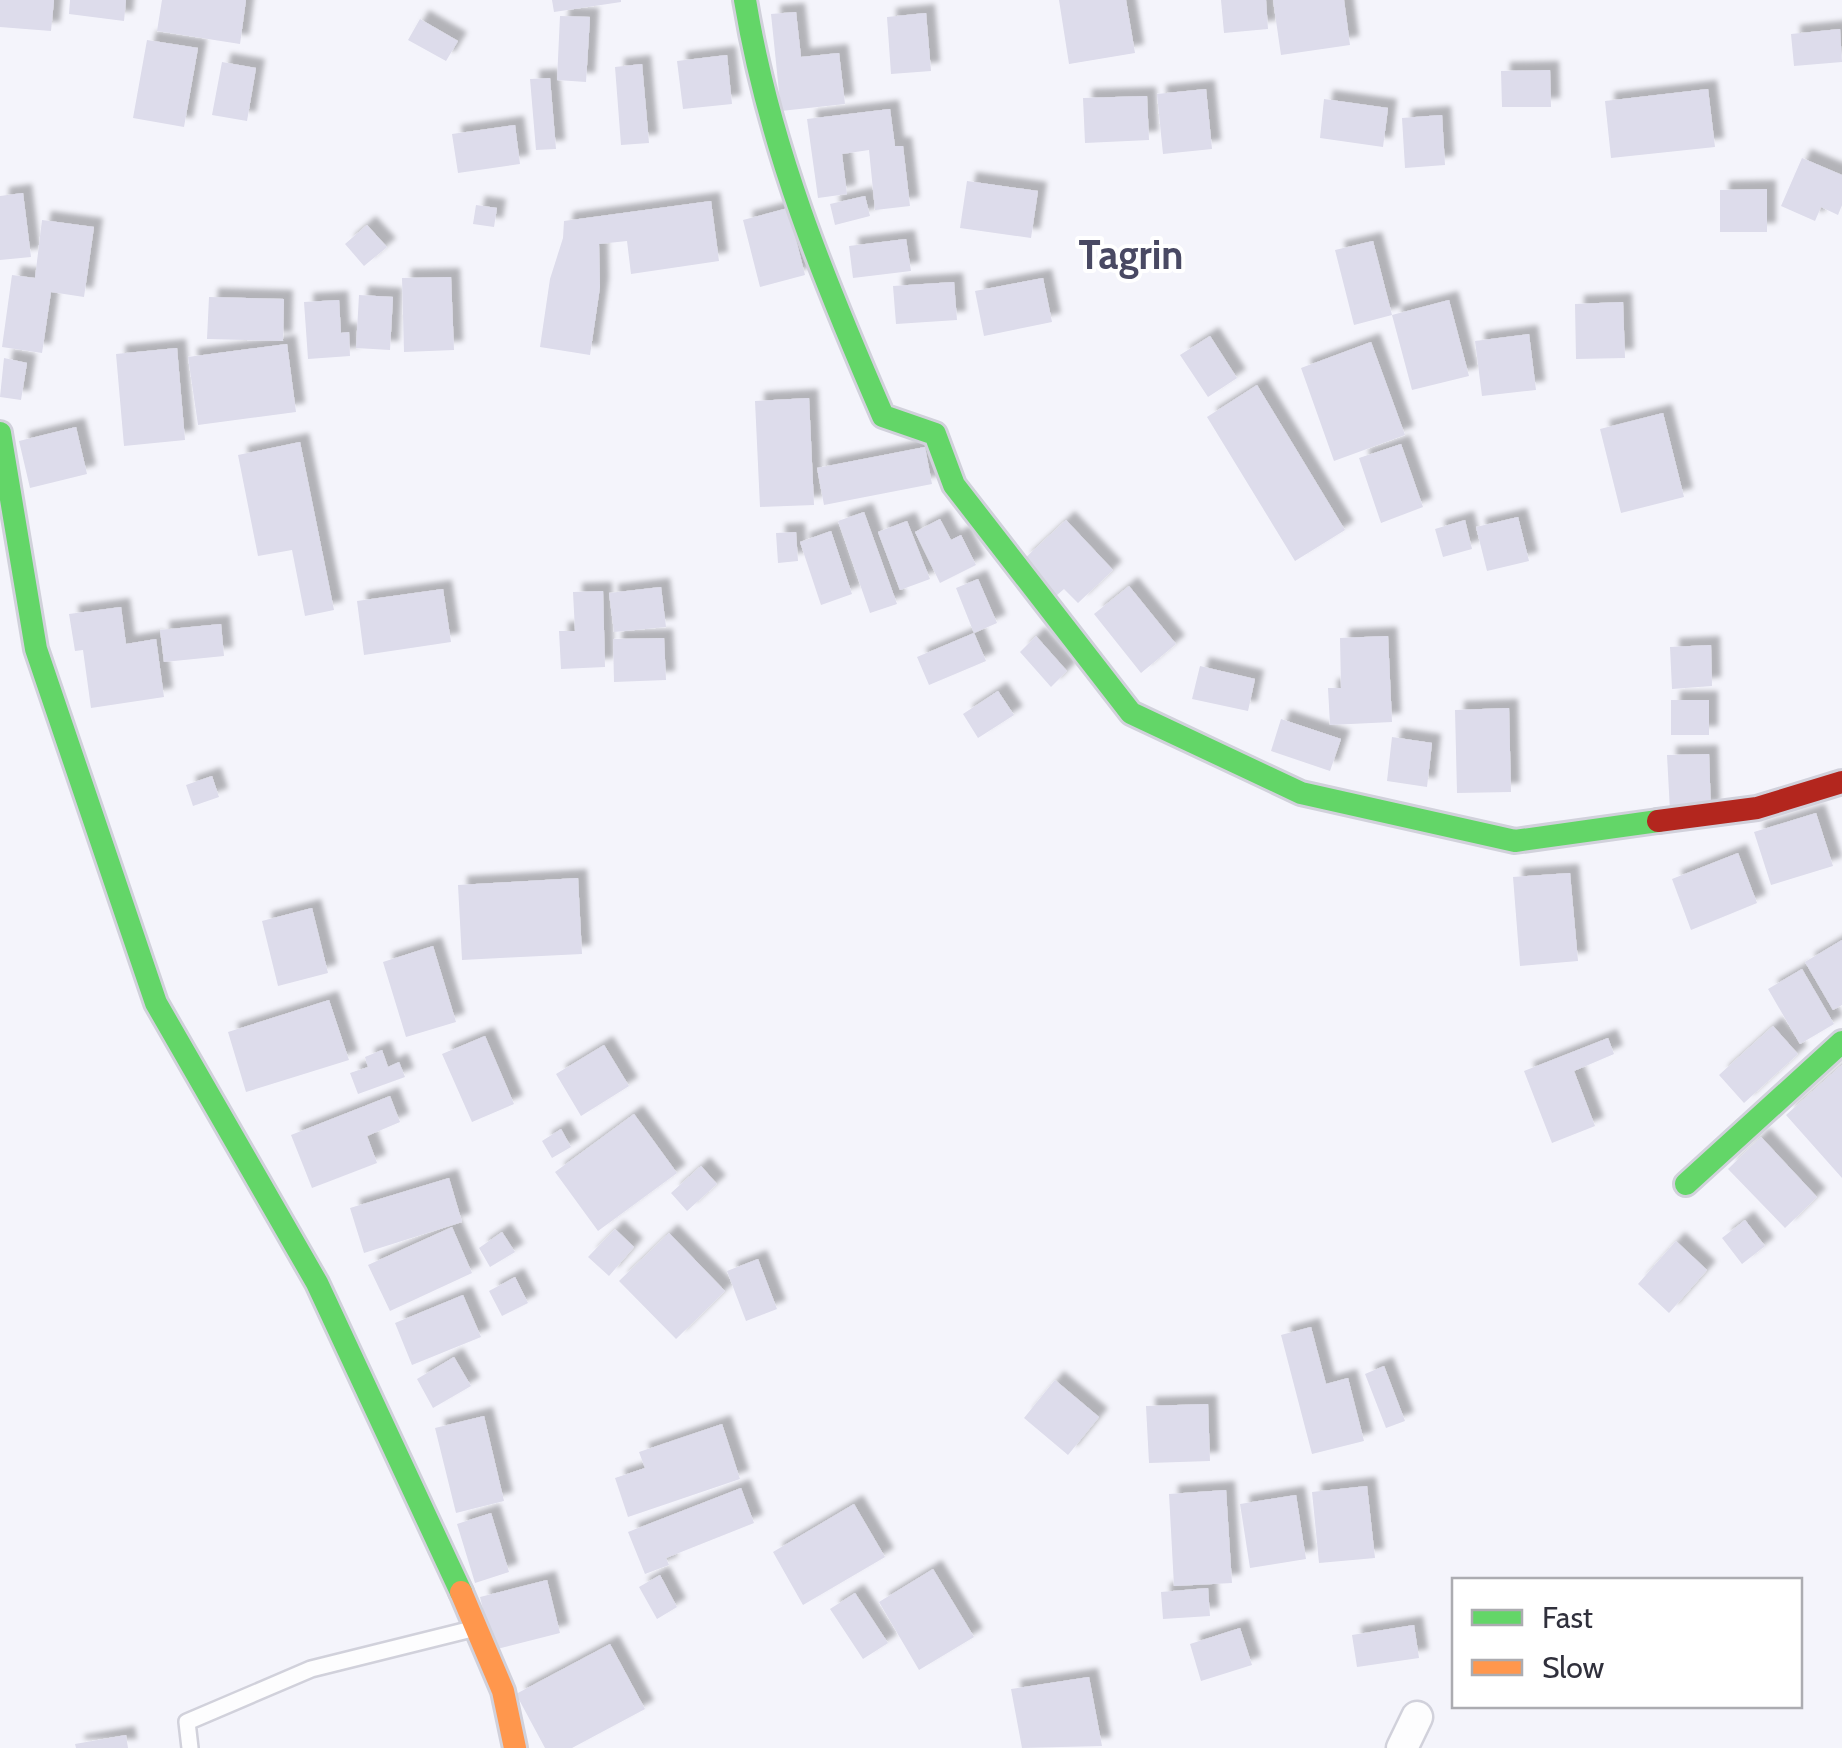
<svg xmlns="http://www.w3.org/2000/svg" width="1842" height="1748" font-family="Cabin,sans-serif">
	<defs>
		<filter id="shadow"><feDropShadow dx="9" dy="-9" stdDeviation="2.5" flood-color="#0004"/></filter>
	</defs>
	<rect width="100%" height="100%" fill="#f4f4fb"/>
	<!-- building -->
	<path fill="#dddceb" filter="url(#shadow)" d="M0 0H54L51 31 0 27Z
		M70 0H126L124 21 69 14Z
		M162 0H246L240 44 157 31Z
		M552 0H621V2L554 12Z
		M1059 0H1126L1135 53 1069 64Z
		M1221 0H1266L1268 29 1224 33Z
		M1273 0H1344L1350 45 1281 55Z
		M796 12 801 57 839 53 845 104 781 111 771 14Z
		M926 13 931 71 891 74 887 17Z
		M560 16 590 17 586 82 557 80Z
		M420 19 458 41 446 61 408 40Z
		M1840 29 1842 62 1794 66 1791 34Z
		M147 40 198 48 184 127 133 118Z
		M727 55 732 104 683 109 677 61Z
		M222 62 256 68 247 121 212 115Z
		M642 64 649 143 621 145 615 67Z
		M1550 70 1551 107H1502L1501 71Z
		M550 78 556 149 536 150 530 79Z
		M1206 89 1212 149 1163 154 1157 94Z
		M1708 89 1715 147 1611 158 1605 101Z
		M1147 96 1149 140 1085 143 1083 98Z
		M1324 99 1388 108 1383 147 1320 138Z
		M890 109 895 146H903L910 206 875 210 869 150 842 154 847 194 818 198 807 119Z
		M1442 115 1445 165 1405 168 1402 118Z
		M515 125 520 164 458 173 452 134Z
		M1802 158 1842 175V205L1838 215 1821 207 1815 221 1781 206Z
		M967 181 1038 191 1031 238 960 228Z
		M1767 189V232H1720V190Z
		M23 193 31 257 0 260V196Z
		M865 196 870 216 835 225 830 204Z
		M711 201 719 261 631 274 627 241 599 244 600 287 590 355 540 347 550 279 563 238 564 221Z
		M476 205 497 208 494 227 473 224Z
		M788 208 805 275 760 287 743 220Z
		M42 220 94 227 84 297 51 292 42 353 2 347 12 275 35 278Z
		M367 225 387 247 364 266 345 244Z
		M906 239 911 271 853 278 849 246Z
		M1373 241 1392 315 1354 325 1335 250Z
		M451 277 454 350 404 352 402 278Z
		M1043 278 1052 322 984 336 975 291Z
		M954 282 957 320 896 324 893 286Z
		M359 295 393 297 390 350 356 348Z
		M209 297 284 299 283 341 207 339Z
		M339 300 341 333 349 332 350 356 308 359 304 302Z
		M1449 300 1469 376 1412 390 1392 315Z
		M1623 302 1625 358 1576 359 1575 304Z
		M1529 334 1536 390 1482 396 1475 341Z
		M1210 336 1237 378 1208 397 1180 355Z
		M1371 342 1405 435 1334 461 1301 368Z
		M287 344 296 412 198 425 188 357Z
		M177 348 185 440 124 446 116 354Z
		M4 358 27 363 21 400 0 397Z
		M1257 385 1345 530 1295 561 1207 417Z
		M809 398 814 505 760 507 755 401Z
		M1663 413 1684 497 1621 513 1600 429Z
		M76 427 87 474 30 488 19 441Z
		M300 442 334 610 305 616 292 550 258 556 238 455Z
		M1401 444 1423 507 1381 523 1359 458Z
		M925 447 932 484 824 505 817 468Z
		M864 512 897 604 870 613 838 521Z
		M1518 517 1529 561 1487 571 1476 527Z
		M940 519 951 540 961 535 976 565 940 583 915 532Z
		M1066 520 1113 570 1078 603 1064 589 1056 596 1022 561Z
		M1465 520 1472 549 1443 557 1435 529Z
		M907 521 930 579 900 590 878 532Z
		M831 531 852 594 821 605 800 542Z
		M796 532 798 561 778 563 776 533Z
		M978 579 997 623 974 633 956 588Z
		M1129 586 1176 644 1141 673 1094 614Z
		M661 587 666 627 614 632 609 593Z
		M443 589 451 642 364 655 357 601Z
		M603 591 605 667 561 669 559 631H575L573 592Z
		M121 607 126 644 156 639 164 697 91 708 83 650 75 651 69 614Z
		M221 624 224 656 164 662 160 630Z
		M974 633 986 661 929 685 917 657Z
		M1036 636 1067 671 1051 687 1020 652Z
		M1388 636 1392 722 1330 725 1328 688H1341L1340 638Z
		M664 638 666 680 614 682 613 639Z
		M1711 645 1712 686 1672 689 1670 647Z
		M1200 666 1255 679 1248 711 1192 699Z
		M998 691 1014 715 978 738 963 714Z
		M1671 700H1709V735H1671Z
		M1509 708 1511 792 1457 793 1455 710Z
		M1281 719 1341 739 1330 771 1271 751Z
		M1392 737 1432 743 1427 787 1387 781Z
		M1709 754 1711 810 1670 811 1667 755Z
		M212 776 219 797 193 806 186 785Z
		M1816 813 1833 866 1771 885 1754 832Z
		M1738 853 1757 903 1691 930 1672 879Z
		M1570 873 1578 961 1520 966 1513 877Z
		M578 878 582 954 462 960 458 885Z
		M312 908 328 973 278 986 262 921Z
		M1842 940V1005L1833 1010 1805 962Z
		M433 946 456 1022 406 1037 383 962Z
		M1802 969 1834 1024 1800 1044 1768 989Z
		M329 1000 349 1060 246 1092 228 1032Z
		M1773 1026 1798 1054 1744 1103 1719 1075Z
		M485 1036 514 1104 472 1122 442 1054Z
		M1608 1038 1614 1054 1574 1071 1595 1126 1552 1143 1524 1071Z
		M604 1045 629 1086 581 1116 556 1074Z
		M382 1050 388 1067 399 1062 405 1077 358 1094 350 1073 368 1067 365 1057Z
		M1842 1065V1178L1786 1115Z
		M390 1096 400 1122 367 1136 377 1163 312 1188 291 1135Z
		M634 1114 677 1173 598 1231 555 1172Z
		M561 1129 571 1147 552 1158 542 1141Z
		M1761 1137 1817 1197 1785 1228 1728 1169Z
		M701 1166 717 1184 687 1211 671 1193Z
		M449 1178 462 1222 364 1253 350 1208Z
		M1745 1220 1765 1246 1742 1264 1722 1238Z
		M452 1227 472 1273 390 1311 368 1265Z
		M615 1229 634 1247 609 1276 588 1257Z
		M502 1232 515 1252 490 1267 479 1248Z
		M669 1233 725 1291 676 1339 619 1281Z
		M1676 1241 1707 1270 1669 1313 1638 1284Z
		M758 1259 777 1309 746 1321 727 1271Z
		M515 1277 528 1303 502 1316 489 1291Z
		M463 1295 481 1337 412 1365 395 1323Z
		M1311 1327 1326 1384 1348 1378 1364 1441 1312 1454 1281 1335Z
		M454 1357 471 1386 433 1408 417 1379Z
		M1384 1366 1405 1421 1386 1428 1365 1374Z
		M1055 1380 1099 1417 1068 1455 1024 1418Z
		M1208 1404 1210 1461 1149 1463 1146 1406Z
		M484 1416 504 1501 456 1513 435 1428Z
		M722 1424 740 1479 628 1517 615 1478 645 1468 639 1452Z
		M1367 1486 1375 1558 1319 1563 1312 1492Z
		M741 1488 754 1523 666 1558 669 1565 645 1574 628 1532Z
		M1226 1490 1232 1583 1174 1586 1169 1494Z
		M1296 1495 1306 1559 1250 1568 1240 1504Z
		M854 1504 885 1557 803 1605 773 1552Z
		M491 1513 509 1572 475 1583 457 1524Z
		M933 1569 974 1637 919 1670 879 1602Z
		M660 1575 677 1607 657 1619 639 1587Z
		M547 1580 560 1633 493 1650 480 1597Z
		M1208 1588 1210 1616 1163 1619 1161 1592Z
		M855 1593 888 1643 863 1659 830 1609Z
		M1414 1625 1419 1658 1357 1667 1352 1635Z
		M1240 1628 1252 1665 1201 1681 1190 1644Z
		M610 1644 645 1709 572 1748H545L516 1694Z
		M1089 1677 1102 1746 1022 1748 1011 1689Z
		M126 1735 128 1748H76L75 1744Z"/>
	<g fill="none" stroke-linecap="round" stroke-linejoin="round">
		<defs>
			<path id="lane" d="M190 1748 187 1722 311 1669 472 1629"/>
			<path id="street" d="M1402 1748 1417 1717"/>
			<path id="fast" d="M745 0C769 147 824 280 883 416L935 434 954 485 1131 713 1301 793 1515 841 1658 821
				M0 433 36 649 156 1003 317 1283 461 1592
				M1686 1184 1842 1042"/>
			<path id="slow" d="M461 1592 503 1691 515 1748"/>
			<path id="jam" d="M1658 821 1757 808 1842 782"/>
		</defs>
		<!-- lane casing -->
		<use href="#lane" stroke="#d1d1db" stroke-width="20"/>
		<!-- street casing -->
		<use href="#street" stroke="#d1d1db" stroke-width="35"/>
		<!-- fast casing -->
		<use href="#fast" stroke="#d1d1db" stroke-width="28"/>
		<!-- slow casing -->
		<use href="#slow" stroke="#d1d1db" stroke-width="28"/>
		<!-- jam casing -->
		<use href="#jam" stroke="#d1d1db" stroke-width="28"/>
		<!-- lane -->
		<use href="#lane" stroke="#fdfdfe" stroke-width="15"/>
		<!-- street -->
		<use href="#street" stroke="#fdfdfe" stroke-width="30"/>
		<!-- fast -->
		<use href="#fast" stroke="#63d668" stroke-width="22"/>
		<!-- slow -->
		<use href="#slow" stroke="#ff974d" stroke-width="22"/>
		<!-- jam -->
		<use href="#jam" stroke="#b3261e" stroke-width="22"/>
	</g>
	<g text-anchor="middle" stroke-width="8" stroke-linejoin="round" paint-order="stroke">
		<!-- quarter labels -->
		<g font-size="40" font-weight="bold" fill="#494963" stroke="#fff">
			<text x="1131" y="269">Tagrin</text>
		</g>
	</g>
	<!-- legend -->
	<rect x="1452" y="1578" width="350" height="130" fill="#ffffff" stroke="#acacb1" stroke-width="2.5"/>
	<rect x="1472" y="1610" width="50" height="15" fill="#63d668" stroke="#acacb1" stroke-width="2.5"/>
	<text x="1542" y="1628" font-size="30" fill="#30303c">Fast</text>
	<rect x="1472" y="1660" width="50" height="15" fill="#ff974d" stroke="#acacb1" stroke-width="2.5"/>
	<text x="1542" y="1678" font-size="30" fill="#30303c">Slow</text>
</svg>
